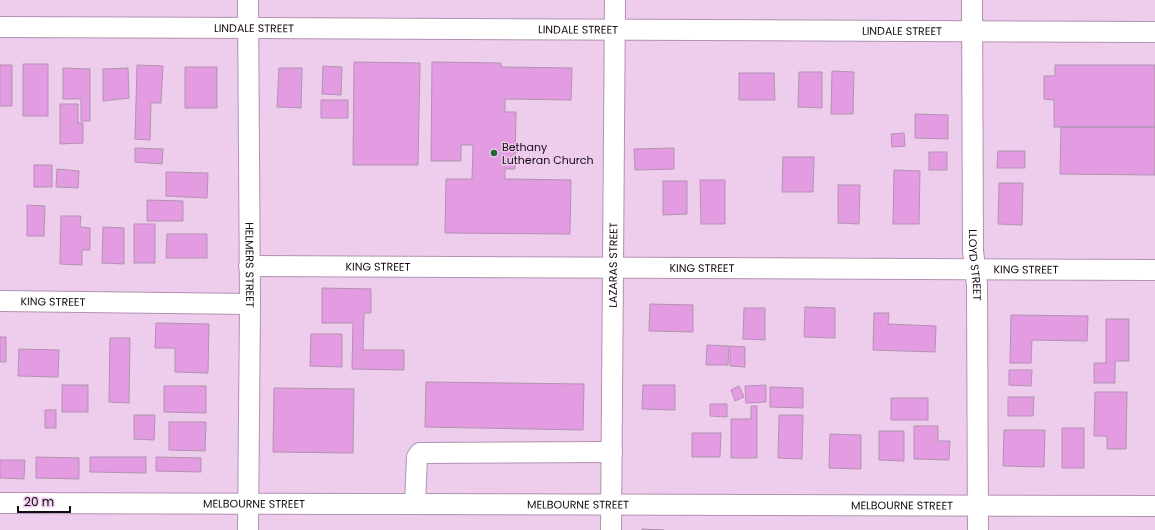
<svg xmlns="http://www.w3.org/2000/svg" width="1155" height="530" font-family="Poppins,sans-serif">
	<rect width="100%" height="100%" fill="#eeccec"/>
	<!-- building -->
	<path fill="#e39ce1" stroke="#b293b1" d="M354 62 420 63 418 165H353Z
		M432 62 501 63V67L572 68 571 100 505 99V112H516L515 169H505V179L571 180 570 234 445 233 446 179H472L473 145H461V161H431Z
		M23 64H48V116H23Z
		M0 65H12V106H0Z
		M137 65 163 66 161 103H151L150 140 135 139Z
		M1055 65H1155V127H1054V100L1044 99V76H1055Z
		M323 66 342 67 341 95 322 94Z
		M185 67H217V108H185Z
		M63 68 90 69V121H81V99H63Z
		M128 68 129 98 103 101V69Z
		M279 68H302L301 108 277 107Z
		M832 71 854 72 853 114H831Z
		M799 72H822V108L798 107Z
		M739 73H774L775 100H739Z
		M321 100H348V118H321Z
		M60 104H78V123H83V143L60 144Z
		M915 114 948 115V139L915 138Z
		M1061 127H1155V175L1060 174Z
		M904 133 905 146 892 147 891 134Z
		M135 148 163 149 162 164 135 162Z
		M674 148V169L635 170 634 149Z
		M998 151H1025V168H997Z
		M929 152H947V170H929Z
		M783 157H814L813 192H782Z
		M34 165H52V187H34Z
		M57 169 79 171 78 188 56 187Z
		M894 170 920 171 919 224H893Z
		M166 172 208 173 207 198 166 196Z
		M700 180H725V224H701Z
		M663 181H687V214L663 215Z
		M999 183H1023L1022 225 998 224Z
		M838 185H860L859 224 838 223Z
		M147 200 183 201V221H147Z
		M27 205 45 206 44 236H27Z
		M61 216H81L80 227 90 228V250H82V265L60 264Z
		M134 224H155V263H134Z
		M103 227 124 228V264L102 263Z
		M167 234H207V258H166Z
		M322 288 371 289V313H364L363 350H404V370L352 369 353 323H322Z
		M650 304 693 305V332L649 331Z
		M805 307 835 308V338L804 337Z
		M744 308H765V340L743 339Z
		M874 313H889L888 324 936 326 935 352 873 350Z
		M1011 315 1088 316 1087 341 1032 340 1031 363H1010Z
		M1106 319H1129V361H1115V383H1094V363H1106Z
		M156 323 209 324 208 373 175 372V348H155Z
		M311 334H342V367L310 366Z
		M0 337H6V362H0Z
		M110 338H130L129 403 109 402Z
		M707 345 729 346 728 365H706Z
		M730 346 745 347V367L730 366Z
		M19 349 59 350 58 377 18 376Z
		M1009 370H1032L1031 386 1009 385Z
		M426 382 584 384 583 430 425 427Z
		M62 385H88V412H62Z
		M643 385H675V410L642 409Z
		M766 385V402L746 403 745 386Z
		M164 386H206V413L164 412Z
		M739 386 744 397 735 401 731 390Z
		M770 387 803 388V408L770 407Z
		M274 388 354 389 353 453 273 452Z
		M1095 392H1127L1126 449H1107V436H1094Z
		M1008 397H1034L1033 416H1008Z
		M891 398H928V420H891Z
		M710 404H727V417L710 416Z
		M751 406H757V458H731V419H751Z
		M45 410H56V428H45Z
		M134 415H155L154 440 134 439Z
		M779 415H803L802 459 778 458Z
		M169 422H206L205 451 169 450Z
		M914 426H938V441H950L949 460 914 459Z
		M1062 428H1084V468H1062Z
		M1004 430H1045L1044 467 1003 466Z
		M879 431H904V461L879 460Z
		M692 433H721L720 457H692Z
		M830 434 861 435V469L829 468Z
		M36 457 79 458V479L36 478Z
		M90 457H146V473L90 472Z
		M156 457 201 458V472L156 471Z
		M0 460H25L24 479 0 478Z
		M642 529 664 530H642Z"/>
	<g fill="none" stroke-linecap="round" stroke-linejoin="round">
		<defs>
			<g id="minor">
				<path id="s1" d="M248 0 250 304 248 530"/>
				<path id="s2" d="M972 0 973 251 977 285 978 530"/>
				<path id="s3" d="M0 27 1155 32"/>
				<path id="s4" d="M249 266 1155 270"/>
				<path id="s5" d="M0 301 250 304"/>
				<path id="s6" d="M0 503 1155 506"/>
				<path d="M415 504 417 457 420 453 612 452"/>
				<path id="s7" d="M611 530 615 0"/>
			</g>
		</defs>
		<!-- minor casing -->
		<use href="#minor" stroke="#b192b0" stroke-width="22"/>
		<!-- minor -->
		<use href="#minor" stroke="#fff" stroke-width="20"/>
	</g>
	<!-- markers -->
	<circle fill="#236732" stroke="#eeccec" stroke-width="1.5" cx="494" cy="153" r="4"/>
	<g text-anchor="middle" stroke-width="3" stroke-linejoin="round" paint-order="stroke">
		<!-- street labels -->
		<g font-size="11" fill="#140914" stroke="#eeccec">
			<text dy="4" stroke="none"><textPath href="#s3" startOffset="254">LINDALE STREET</textPath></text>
			<text dy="4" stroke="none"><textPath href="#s3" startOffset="578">LINDALE STREET</textPath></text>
			<text dy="4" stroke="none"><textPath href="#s3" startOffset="902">LINDALE STREET</textPath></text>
			<text dy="4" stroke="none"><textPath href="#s1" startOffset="265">HELMERS STREET</textPath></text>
			<text dy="4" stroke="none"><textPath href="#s7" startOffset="265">LAZARAS STREET</textPath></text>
			<text dy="4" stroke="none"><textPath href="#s2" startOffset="265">LLOYD STREET</textPath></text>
			<text dy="4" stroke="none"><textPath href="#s4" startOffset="129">KING STREET</textPath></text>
			<text dy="4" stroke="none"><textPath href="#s4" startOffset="453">KING STREET</textPath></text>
			<text dy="4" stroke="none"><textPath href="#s4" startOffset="777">KING STREET</textPath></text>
			<text dy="4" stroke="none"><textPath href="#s5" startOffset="53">KING STREET</textPath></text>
			<text dy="4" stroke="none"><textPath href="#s6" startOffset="254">MELBOURNE STREET</textPath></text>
			<text dy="4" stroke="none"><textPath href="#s6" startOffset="902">MELBOURNE STREET</textPath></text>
			<text dy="4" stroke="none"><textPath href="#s6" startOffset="578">MELBOURNE STREET</textPath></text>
		</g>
		<!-- poi labels -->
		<g font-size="11" fill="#140914" stroke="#eeccec" text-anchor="start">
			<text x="502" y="151">Bethany<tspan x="502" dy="13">Lutheran Church</tspan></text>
		</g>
	</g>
	<!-- scale -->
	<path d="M18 506v6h52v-6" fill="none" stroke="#140914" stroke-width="2"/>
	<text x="24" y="506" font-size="12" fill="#140914" stroke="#eeccec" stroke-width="3" paint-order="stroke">20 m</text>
</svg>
